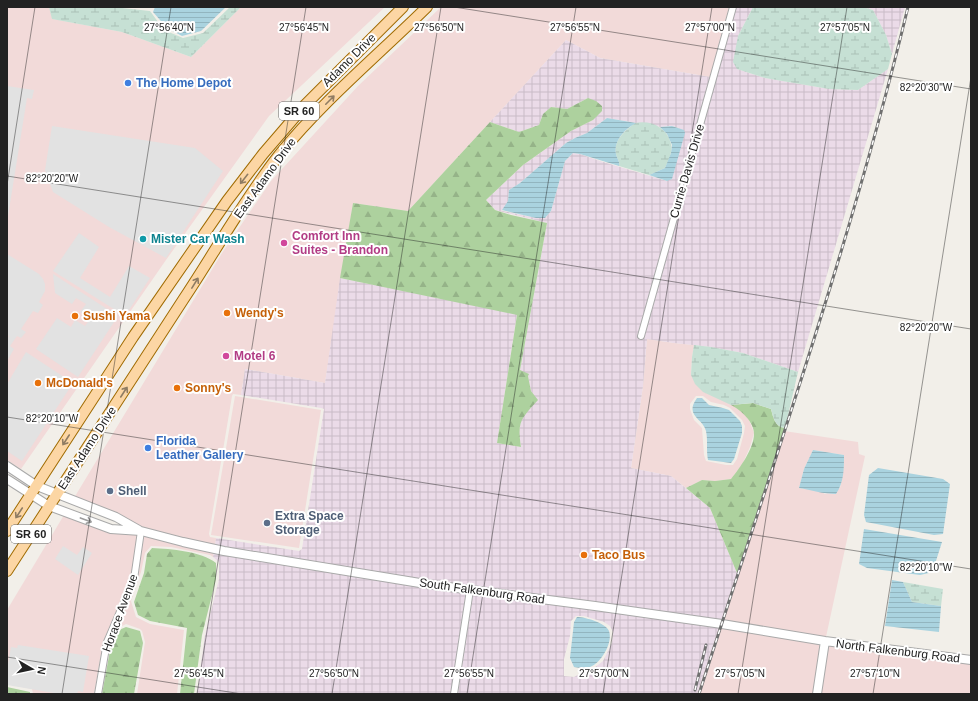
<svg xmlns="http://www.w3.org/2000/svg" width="978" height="701" font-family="Helvetica,sans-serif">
	<defs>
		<pattern id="industrial-grid" width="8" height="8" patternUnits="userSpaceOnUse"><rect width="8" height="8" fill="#ebdbe8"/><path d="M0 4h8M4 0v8" fill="none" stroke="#c9bcc7"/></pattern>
		<pattern id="forest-firs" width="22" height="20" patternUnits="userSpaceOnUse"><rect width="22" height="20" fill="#add19e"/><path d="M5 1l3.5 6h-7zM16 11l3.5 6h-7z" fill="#95b388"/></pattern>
		<pattern id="wetland-marsh" width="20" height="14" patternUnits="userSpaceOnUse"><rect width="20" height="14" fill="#c6e0d4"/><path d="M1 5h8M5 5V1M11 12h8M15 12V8" fill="none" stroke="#aac0b6"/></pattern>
		<pattern id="water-rules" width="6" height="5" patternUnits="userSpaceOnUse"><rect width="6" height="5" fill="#aad3df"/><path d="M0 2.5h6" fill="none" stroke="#92b5bf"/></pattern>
	</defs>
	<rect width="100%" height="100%" fill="#f2efe9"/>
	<!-- commercial -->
	<path fill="#f2dad9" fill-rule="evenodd" d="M7 7H49L53 19 122 32 191 57 241 7H385L269 116 166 260 21 469 7 460Z
		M441 7H729L710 77 600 58 566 40 408 211 353 203 325 383 245 369 241 395 233 394 232 396 209 534 210 537 216 538 215 546 145 529 74 498 222 253 271 181 358 86Z
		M647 339 674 343 694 345 692 357 691 375 728 403 736 407 748 417 754 433 750 447 742 465 731 479 715 481 702 480 686 488 671 476 631 468 643 386ZM696 396H703L711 402 724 405 730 408 742 420 745 426 744 433 737 459 733 465H726L706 461 704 455 702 428 694 420 690 409V404Z
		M235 396 321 410 299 548 211 535Z
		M784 431 858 442 859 454 865 456 826 637 971 657 825 639 721 621ZM813 450 844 455 843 472 840 488 825 494 820 491 799 488 804 469Z
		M64 515 138 534 131 578 103 642 94 694H33L32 689 7 684V610Z
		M144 535 214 552 213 557 210 555 171 547 151 546 145 553 141 572 131 601 136 617 150 624 184 630 177 694H137L145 642 142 631 140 629 126 624 116 629 138 579Z
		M719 627 821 644 814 694H697Z
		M828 645 971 663V694H820Z"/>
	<!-- industrial -->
	<path fill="url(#industrial-grid)" fill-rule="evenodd" d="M736 7H753L738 36 737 69 765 78 829 89 858 90 888 69 798 372 743 353 711 347 674 343 647 339 643 386 631 468 671 476 710 508 737 573 721 621 442 583 215 546 216 538 299 551 302 549 324 409 321 408 241 395 245 369 325 383 340 278 517 314 497 443 521 447 519 434 521 418 537 400 531 391 528 376 520 370 547 223 495 210 486 200 523 165 571 131 593 120 588 98 567 109 551 107 543 114 539 125 519 132 490 122 566 40 600 58 710 77 637 337 644 339ZM607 118 636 123H645L660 127 672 126 679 128 667 181 600 161 580 154 573 153 565 161 551 211 545 218H536L503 211 502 210 506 205 508 201 509 190 520 183 566 143 575 138 587 133Z
		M863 7H905L892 54 886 35 873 10Z
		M214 552 466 592 451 694H197L205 635 219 579V562L213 557Z
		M473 593 719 627 697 694H458ZM576 616H584L604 622 610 626 613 632 612 643 603 661 594 668 589 669 574 677 564 676V659L570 636 571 621Z"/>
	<!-- forest -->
	<path fill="url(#forest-firs)" d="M588 98 596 101 602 106V111L593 120 571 131 523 165 486 200 495 210 511 215 547 223 520 370 529 374 528 376 531 391 538 400C521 419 517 421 521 447L497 443 517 315 340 278 353 203 408 211 490 122 519 132 539 125 543 114 551 107 567 109Z
		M753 403 771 409C773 417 775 427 785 428L737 573 710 508 686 488 702 480 715 481 731 479C740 468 754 448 754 434 754 422 741 410 731 405Z
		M152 548C171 549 201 551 216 563V579L202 635 194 694H180L187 628 150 621 138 615 134 602 144 573 147 554Z
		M126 627 140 631 143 643 134 694H102L111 645 119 630Z
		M7 687 30 692V694H7Z"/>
	<!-- wetland -->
	<path fill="url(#wetland-marsh)" d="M49 7H113L150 11 164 30 183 38 203 33 230 7H241L191 57 122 32 52 19Z
		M753 7H863L873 10 886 35 892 54 888 69 858 90 829 89 765 78 737 69 733 62 738 36Z
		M635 123C651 120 667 127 671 144 673 152 668 161 665 168L649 175 619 166C620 161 617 159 616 154 613 140 625 131 635 123Z
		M694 345 711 347 743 353 798 372 785 428C775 427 773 417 771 409L753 403 731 405 703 392 695 384 691 375 692 357Z
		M903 582 943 589 941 606 912 602Z"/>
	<!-- parking -->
	<path fill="#e2e2e2" d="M7 86 34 90 32 99 27 98 8 216H7Z
		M52 126 195 148 223 171 166 258 109 227 53 192 45 170Z
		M79 233 99 247 80 278 110 297 129 266 150 278 125 316 53 271Z
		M7 254 39 274 43 279 45 284V291L39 302 43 305 38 313 33 311 21 329 26 332 21 338 17 336 10 346 14 349 7 361V339L9 336 7 335Z
		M53 274 118 316 78 377 36 349 57 318 71 327 75 320 85 326 90 319 80 312 86 304 76 298 72 304 55 293Z
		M26 352 73 383 22 461 7 451V384Z
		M63 546 77 555 83 547 92 553 78 575 55 559Z
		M18 645 89 656 83 692 78 691 77 694H60L7 685V669L11 647 17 648Z"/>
	<!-- water -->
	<path fill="url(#water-rules)" d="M155 7H226L201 31 182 36 167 28 153 12Z
		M607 118 636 123C625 129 613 141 616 154 617 159 620 161 619 166L580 154 573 153 565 161 551 211 545 218H536L502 210 508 201 509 190 520 183 566 143 575 138 587 133Z
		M672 126 684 130 685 133 672 179 667 181 649 175 665 168 671 153 672 145 667 134 660 127Z
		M697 398H702L709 405 723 408 729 410 740 421 742 426V433L734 459 731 463 708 460C706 450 708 440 706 431 703 418 684 416 697 398Z
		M813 450 844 455C844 469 844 482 836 494 823 494 811 490 799 488L804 469Z
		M878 468 943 479 950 484 943 534 934 535 866 522 864 515 869 475Z
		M864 529 942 542 935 564 929 573 920 575 867 568 859 564Z
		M892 580 903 582 912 602 941 606 939 632 885 626Z
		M577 617C585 617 606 623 609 631 613 642 602 661 592 666 587 669 580 668 574 667L570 658 574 622Z"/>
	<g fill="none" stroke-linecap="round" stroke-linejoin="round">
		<defs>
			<path id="minor" d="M641 336 733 7
				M98 694 107 642 134 579 141 531
				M454 694 470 590"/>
			<path id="tertiary" d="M7 466 37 486 116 517 139 530
				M7 479 49 506 111 529 141 531 183 542 224 551 426 584 595 606 722 624 825 641 971 660
				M817 694 825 641"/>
			<path id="primary" d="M7 531 133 337 227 201 263 154 306 104 403 7
				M7 571C66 480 125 390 183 300 215 252 243 201 279 155 323 101 377 56 427 7"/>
		</defs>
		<!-- minor casing -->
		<use href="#minor" stroke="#a9a9a9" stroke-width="8"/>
		<!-- tertiary casing -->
		<use href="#tertiary" stroke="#a9a9a9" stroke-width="10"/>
		<!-- primary casing -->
		<use href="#primary" stroke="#a06b00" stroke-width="12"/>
		<!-- minor -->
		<use href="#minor" stroke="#fff" stroke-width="6"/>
		<!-- tertiary -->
		<use href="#tertiary" stroke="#fff" stroke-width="8"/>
		<!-- primary -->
		<use href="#primary" stroke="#fcd6a4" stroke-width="10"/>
		<defs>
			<path id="rail" d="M695 690 706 645
				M699 694C772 466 852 240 908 7"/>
		</defs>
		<!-- rail casing -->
		<use href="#rail" stroke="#707070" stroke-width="3"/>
		<!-- rail -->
		<use href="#rail" stroke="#fff" stroke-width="1.5" stroke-dasharray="4.5" stroke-linecap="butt"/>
	</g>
	<!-- one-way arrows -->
	<defs><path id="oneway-shaft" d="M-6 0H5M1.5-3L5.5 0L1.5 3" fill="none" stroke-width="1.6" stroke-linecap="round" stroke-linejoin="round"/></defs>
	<g stroke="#8f7c63">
		<use href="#oneway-shaft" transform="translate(330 100) rotate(-45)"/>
		<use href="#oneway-shaft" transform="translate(244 179) rotate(128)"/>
		<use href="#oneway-shaft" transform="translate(195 283) rotate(-58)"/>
		<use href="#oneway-shaft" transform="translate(124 392) rotate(-57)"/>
		<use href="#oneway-shaft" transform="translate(66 440) rotate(123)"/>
		<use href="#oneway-shaft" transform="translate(19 513) rotate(123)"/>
	</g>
	<use stroke="#9c9c9c" href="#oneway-shaft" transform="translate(86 520) rotate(20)"/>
	<!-- ticks -->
	<path fill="none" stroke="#222" stroke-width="1" stroke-opacity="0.45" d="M454 7 971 89M7 176 971 329M7 185 35 7M7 417 971 569M7 657 242 694M62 694 171 7M197 694 306 7M332 694 441 7M467 694 576 7M603 694 712 7M738 694 847 7M873 694 971 77"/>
	<!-- markers -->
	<g fill="#3f7fe0" stroke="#fff" stroke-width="1.5">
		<circle cx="128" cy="83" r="4"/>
		<circle cx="148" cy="448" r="4"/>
	</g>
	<circle fill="#0f9aa8" stroke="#fff" stroke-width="1.5" cx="143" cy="239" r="4"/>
	<g fill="#d1479c" stroke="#fff" stroke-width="1.5">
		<circle cx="284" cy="243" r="4"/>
		<circle cx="226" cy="356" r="4"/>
	</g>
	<g fill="#e8710a" stroke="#fff" stroke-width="1.5">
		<circle cx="227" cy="313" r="4"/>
		<circle cx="75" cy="316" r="4"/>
		<circle cx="38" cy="383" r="4"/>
		<circle cx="177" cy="388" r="4"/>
		<circle cx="584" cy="555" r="4"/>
	</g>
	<g fill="#5c6f8a" stroke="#fff" stroke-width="1.5">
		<circle cx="110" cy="491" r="4"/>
		<circle cx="267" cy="523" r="4"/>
	</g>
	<g text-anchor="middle" stroke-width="4" stroke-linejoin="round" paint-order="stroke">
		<!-- shield labels -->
		<g fill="#fff" stroke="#646464" stroke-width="1">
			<rect x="279" y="102" width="40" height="18" rx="3"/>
			<rect x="11" y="525" width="40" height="18" rx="3"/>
		</g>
		<g font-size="11" font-weight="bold" fill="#222">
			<text x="299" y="115">SR 60</text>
			<text x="31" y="538">SR 60</text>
		</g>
		<!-- street labels -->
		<g font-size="12" fill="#222" stroke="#fff">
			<text transform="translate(349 60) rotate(-45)" y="4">Adamo Drive</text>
			<text transform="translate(687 171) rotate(-74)" y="4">Currie Davis Drive</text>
			<text transform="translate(265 178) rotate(-54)" y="4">East Adamo Drive</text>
			<text transform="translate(87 448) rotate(-57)" y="4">East Adamo Drive</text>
			<text transform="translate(482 591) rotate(8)" y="4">South Falkenburg Road</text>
			<text transform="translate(120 613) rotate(-70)" y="4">Horace Avenue</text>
			<text transform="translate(898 651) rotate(7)" y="4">North Falkenburg Road</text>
		</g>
		<!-- shop labels -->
		<g font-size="12" font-weight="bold" fill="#366cbe" stroke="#fff" text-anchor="start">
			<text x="136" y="87">The Home Depot</text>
			<text x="156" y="445">Florida<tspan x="156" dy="14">Leather Gallery</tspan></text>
		</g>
		<!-- hotel labels -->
		<g font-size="12" font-weight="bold" fill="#b23c85" stroke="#fff" text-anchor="start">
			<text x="292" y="240">Comfort Inn<tspan x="292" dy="14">Suites - Brandon</tspan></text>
			<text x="234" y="360">Motel 6</text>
		</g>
		<!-- culture labels -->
		<g font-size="12" font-weight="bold" fill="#0d838f" stroke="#fff" text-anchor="start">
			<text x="151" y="243">Mister Car Wash</text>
		</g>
		<!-- food labels -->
		<g font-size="12" font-weight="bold" fill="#c56008" stroke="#fff" text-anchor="start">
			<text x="235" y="317">Wendy's</text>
			<text x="83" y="320">Sushi Yama</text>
			<text x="46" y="387">McDonald's</text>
			<text x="185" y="392">Sonny's</text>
			<text x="592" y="559">Taco Bus</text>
		</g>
		<!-- service labels -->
		<g font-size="12" font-weight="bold" fill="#4e5e75" stroke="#fff" text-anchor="start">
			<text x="118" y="495">Shell</text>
			<text x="275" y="520">Extra Space<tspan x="275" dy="14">Storage</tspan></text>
		</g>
	</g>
	<g font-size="10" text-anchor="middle" fill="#222" stroke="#fff" stroke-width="4" stroke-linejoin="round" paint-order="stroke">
		<text x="169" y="31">27°56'40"N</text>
		<text x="304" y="31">27°56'45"N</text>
		<text x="439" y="31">27°56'50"N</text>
		<text x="575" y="31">27°56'55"N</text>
		<text x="710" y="31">27°57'00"N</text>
		<text x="845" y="31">27°57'05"N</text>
		<text x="926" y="91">82°20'30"W</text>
		<text x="52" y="182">82°20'20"W</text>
		<text x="926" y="331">82°20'20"W</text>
		<text x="52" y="422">82°20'10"W</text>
		<text x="926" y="571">82°20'10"W</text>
		<text x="199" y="677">27°56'45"N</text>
		<text x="334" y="677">27°56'50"N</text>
		<text x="469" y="677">27°56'55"N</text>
		<text x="604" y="677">27°57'00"N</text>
		<text x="740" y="677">27°57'05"N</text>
		<text x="875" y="677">27°57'10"N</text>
	</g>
	<!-- border -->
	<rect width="978" height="701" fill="none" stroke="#222222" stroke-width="16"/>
	<!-- north arrow -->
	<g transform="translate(32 669) rotate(99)" stroke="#ffffff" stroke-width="3" paint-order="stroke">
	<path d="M0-3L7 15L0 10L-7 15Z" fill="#222222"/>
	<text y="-6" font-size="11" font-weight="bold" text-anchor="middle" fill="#222222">N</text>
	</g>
</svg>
